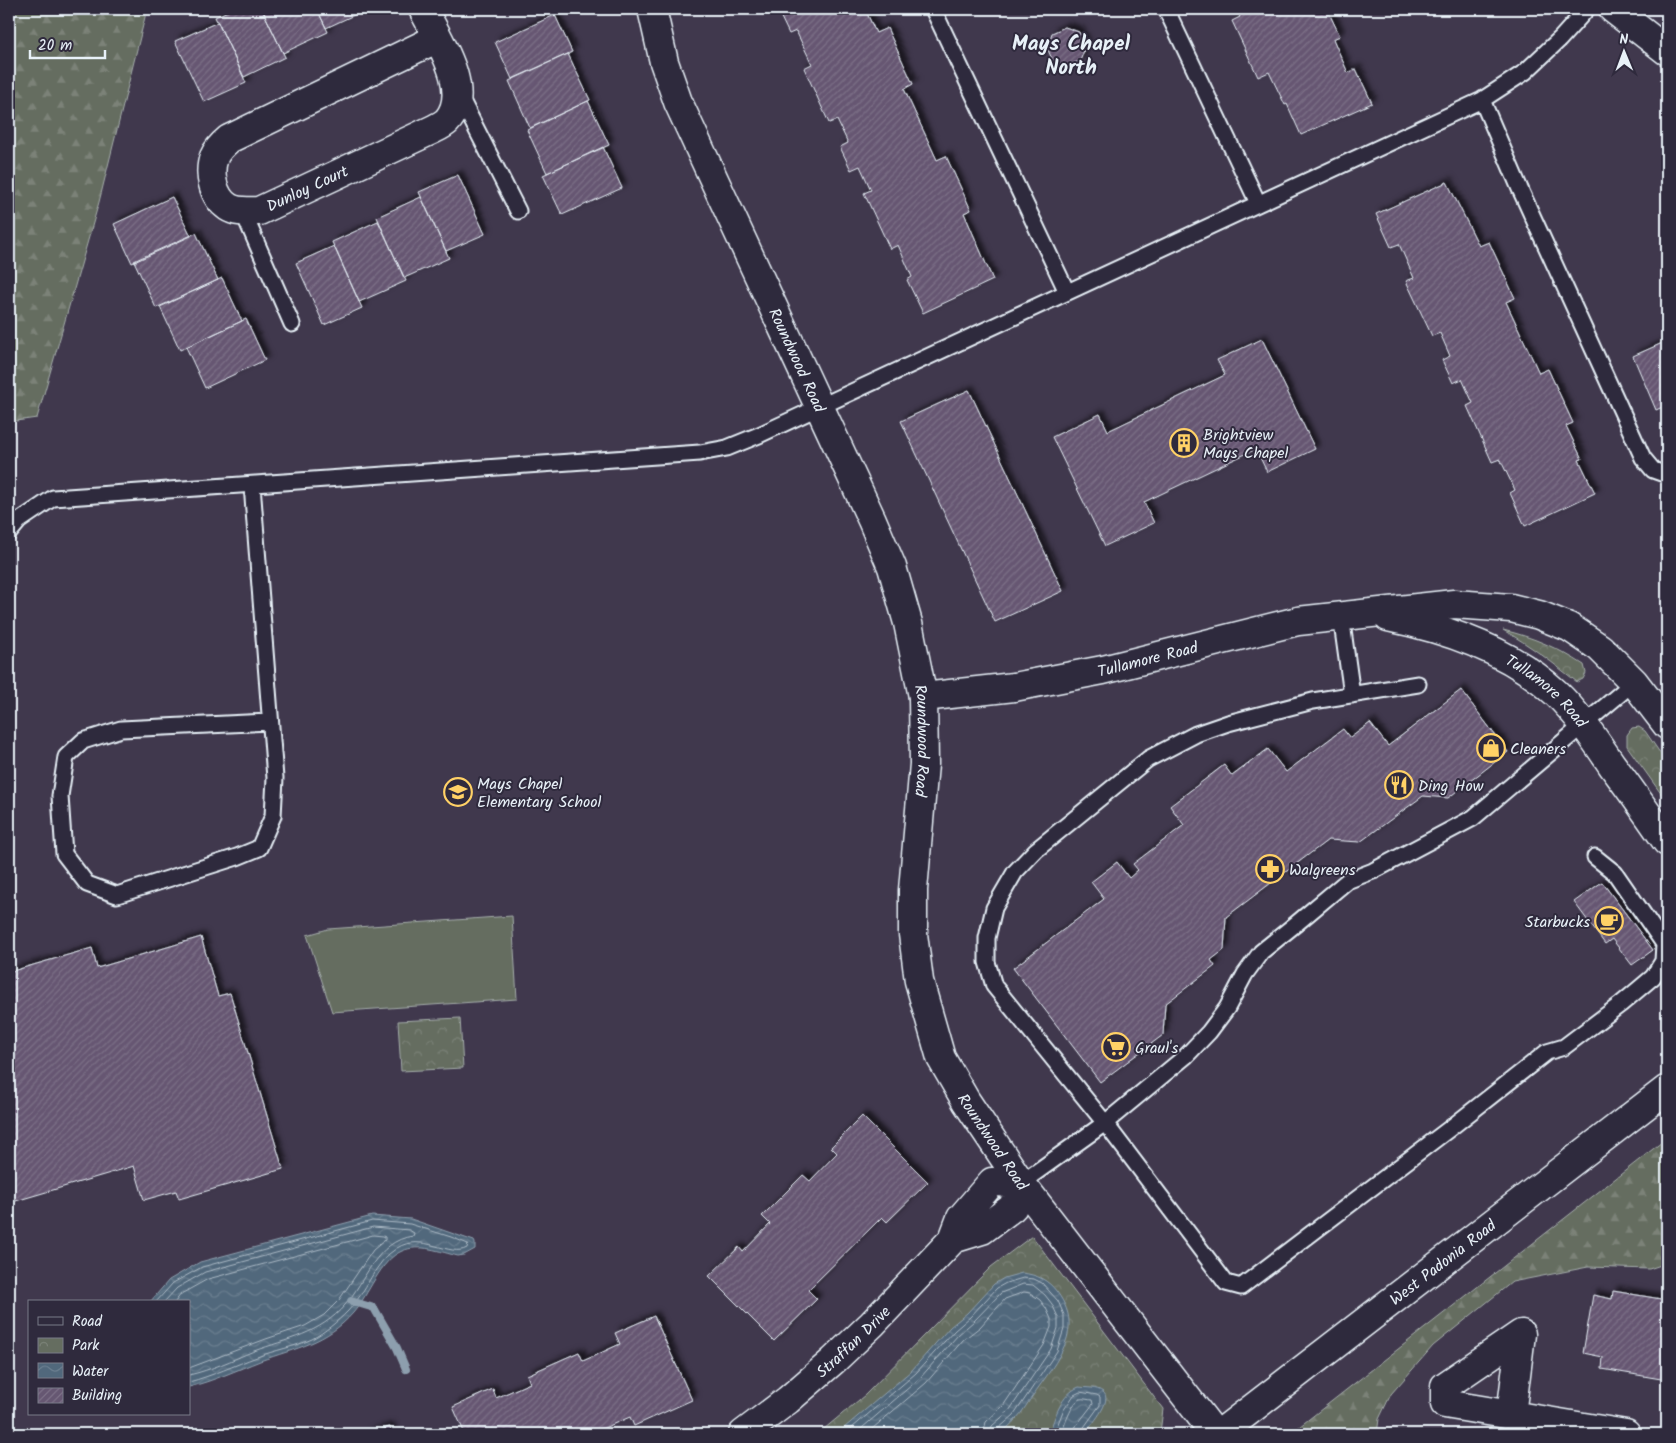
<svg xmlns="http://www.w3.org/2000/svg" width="1676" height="1443" font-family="Kalam,sans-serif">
	<defs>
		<pattern id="forest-firs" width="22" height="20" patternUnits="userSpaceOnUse" patternTransform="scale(1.25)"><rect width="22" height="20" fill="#656d60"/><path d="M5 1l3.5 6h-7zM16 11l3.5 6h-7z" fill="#7b8278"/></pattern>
		<pattern id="park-crowns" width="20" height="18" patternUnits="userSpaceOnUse" patternTransform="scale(1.25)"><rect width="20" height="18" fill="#656d60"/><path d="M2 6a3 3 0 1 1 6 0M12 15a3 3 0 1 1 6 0" fill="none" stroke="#7b8278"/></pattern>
		<pattern id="water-waves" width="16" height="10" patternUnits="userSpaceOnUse" patternTransform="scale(1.25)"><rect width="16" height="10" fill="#51687c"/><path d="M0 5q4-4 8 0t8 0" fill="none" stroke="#6a7e8f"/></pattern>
		<pattern id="building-hatch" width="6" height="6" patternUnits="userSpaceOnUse" patternTransform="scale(1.25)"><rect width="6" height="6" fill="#665772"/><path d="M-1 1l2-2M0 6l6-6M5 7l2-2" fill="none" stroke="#7c7087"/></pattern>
		<filter id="shadow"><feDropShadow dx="4.5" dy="-4.5" stdDeviation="2.5" flood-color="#0009"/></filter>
	</defs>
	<rect width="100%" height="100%" fill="#40384d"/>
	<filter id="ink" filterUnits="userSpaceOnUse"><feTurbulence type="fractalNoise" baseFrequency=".02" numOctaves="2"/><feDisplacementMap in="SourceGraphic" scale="10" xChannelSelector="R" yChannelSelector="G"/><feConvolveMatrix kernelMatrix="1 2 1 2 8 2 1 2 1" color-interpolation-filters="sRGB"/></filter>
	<g filter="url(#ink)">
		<!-- forest -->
		<path fill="url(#forest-firs)" stroke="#a6afac" d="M9 9H147L99 202 37 418 9 422Z
			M1667 1138V1263L1649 1269 1588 1267 1512 1282 1433 1346 1391 1394 1379 1419 1377 1434H1290Z"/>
		<!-- park -->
		<path fill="url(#park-crowns)" stroke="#a6afac" d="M1503 630C1533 637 1558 648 1584 665L1586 673 1583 679 1577 682C1553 663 1530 645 1503 630Z
			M1639 727 1645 731 1667 763V802L1627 746V735L1632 728Z
			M460 1018 463 1068 401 1071 398 1021Z
			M1032 1236 1163 1409 1160 1433 818 1434 865 1395 991 1267Z"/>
		<!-- garden -->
		<path fill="#656d60" stroke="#a6afac" d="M512 916 517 999 332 1012 307 935 328 929Z"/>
		<!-- water -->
		<path fill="url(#water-waves)" stroke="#8d9fae" d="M372 1216 411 1219 474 1241 475 1243V1249L464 1255 458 1256C440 1252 420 1243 402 1251 380 1260 369 1295 353 1313 327 1343 296 1348 260 1361 237 1370 213 1381 189 1387V1302H150L169 1280 200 1262Z
			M1022 1273C1038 1275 1048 1280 1057 1292 1065 1303 1070 1314 1069 1327 1068 1350 1046 1376 1034 1394 1028 1402 1023 1412 1016 1419 1011 1425 1005 1430 999 1434H837L912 1370 950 1327 967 1313 994 1284 1004 1278Z
			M1079 1387C1086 1388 1097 1387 1103 1392 1114 1400 1090 1427 1084 1434H1049C1055 1417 1061 1394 1079 1387Z"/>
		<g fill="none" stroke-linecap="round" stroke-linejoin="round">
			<!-- shore -->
			<path stroke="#acbac6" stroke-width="1" d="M156 1302 173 1283 202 1267 372 1221 410 1224 451 1237 468 1244 467 1248C450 1258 422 1232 397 1248 374 1262 367 1292 348 1311 337 1322 325 1332 312 1339 295 1347 275 1350 257 1357 235 1365 212 1376 189 1382
				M164 1302 177 1288 205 1272 373 1227 409 1230 414 1233 413 1236C376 1241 366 1281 345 1305 320 1334 287 1339 254 1351 232 1360 211 1370 189 1375
				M175 1302 181 1294 208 1279 373 1235 383 1236 385 1237V1240L373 1250 339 1300 324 1315 305 1326 266 1339 189 1368
				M845 1434 916 1373 954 1331 970 1317 997 1288 1006 1283 1023 1278 1034 1279 1042 1283 1058 1301 1064 1315V1329L1057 1351 1014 1415 998 1429 997 1434
				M855 1434 920 1378 958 1335 974 1321 1001 1293 1023 1284 1033 1285 1045 1295 1052 1304 1058 1317V1328L1051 1349 1009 1411 992 1426 990 1434
				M866 1434 926 1383 963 1340 980 1327 1005 1299 1024 1292 1030 1293 1040 1300 1046 1308 1051 1319V1327L1044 1345 1003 1406 986 1422 983 1434
				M1054 1434 1063 1411 1074 1395 1080 1392 1097 1395 1100 1397V1405L1082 1430 1081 1434
				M1061 1434C1064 1427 1072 1402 1080 1399 1083 1398 1089 1400 1092 1400L1093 1404 1076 1426 1074 1434"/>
			<!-- stream -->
			<path stroke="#8d9fae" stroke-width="8" d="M351 1301 374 1308 397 1348 406 1369"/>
		</g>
		<!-- building -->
		<path fill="url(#building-hatch)" stroke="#e8f1f8" filter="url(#shadow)" d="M232 9H262L285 57 244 77 215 17Z
			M262 9H317L328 32 283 53Z
			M317 9H367L326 28Z
			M777 9H865L876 33 887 28 913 84 904 89 937 160 946 156 971 210 964 213 993 280 923 313 907 280 912 277 898 245 890 249 864 193 871 190 860 166 851 170 840 147 848 143 837 120 829 123 804 68 812 64 796 31 789 34Z
			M1236 9H1327L1340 36 1333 39 1348 73 1356 69 1372 103 1301 135 1287 104 1285 105 1269 72 1258 77 1232 21 1240 17Z
			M555 15 572 52 512 79 495 42Z
			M218 22 246 83 204 102 175 41Z
			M1065 27 1079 32 1086 45 1080 61 1066 66 1053 61 1047 48 1052 33Z
			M568 54 590 100 530 128 509 81Z
			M588 101 609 145 547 173 527 130Z
			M603 147 622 188 562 215 543 175Z
			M458 175 485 234 446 251 419 192Z
			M1447 182 1479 246 1489 242 1515 298 1506 302 1539 373 1548 369 1573 423 1566 426 1582 459 1579 460 1595 493 1525 526 1510 493 1515 490 1500 459 1492 462 1467 406 1473 403 1462 379 1453 383 1442 360 1450 356 1440 333 1432 336 1406 281 1414 278 1399 244 1391 247 1376 214Z
			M172 197 191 236 132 263 114 224Z
			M421 197 449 258 404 278 377 217Z
			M378 221 406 281 359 302 332 242Z
			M196 233 218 280 156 308 134 261Z
			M334 246 362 308 324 325 296 263Z
			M222 278 242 321 180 350 160 307Z
			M246 319 265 360 205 388 186 347Z
			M1262 339 1315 449 1267 472 1256 449 1144 502 1154 523 1105 546 1052 437 1100 414 1108 431 1225 375 1217 360Z
			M1667 341V405L1656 410 1633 356Z
			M969 390 1063 591 995 622 901 421Z
			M1461 690 1508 752 1448 798 1423 796 1360 842 1328 840 1226 917 1224 950 1211 960 1215 966 1165 1004 1163 1035 1100 1082 1013 968 1104 899 1091 882 1117 862 1129 878 1138 870 1133 864 1184 825 1170 806 1224 765 1232 776 1268 749 1286 772 1343 729 1350 738 1370 723 1388 746Z
			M1602 882 1653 950 1632 965 1612 939 1605 944 1574 902Z
			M201 937 218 996 230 993 283 1169 179 1199 176 1191 144 1200 134 1166 9 1203V972L92 948 97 968Z
			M862 1116 928 1182 887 1222 882 1217 808 1290 817 1299 774 1341 709 1276 739 1247 743 1252 770 1224 762 1216 803 1175 810 1181 837 1153 831 1147Z
			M1613 1291 1667 1300V1380L1602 1369 1603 1357 1583 1353 1593 1295 1612 1299Z
			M654 1316 692 1400 634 1426 630 1417 590 1434H465L453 1407 493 1389 496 1398 530 1383 527 1375 579 1352 583 1361 620 1344 615 1333Z
			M390 1427 392 1434H365Z"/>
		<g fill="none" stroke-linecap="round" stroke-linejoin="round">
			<defs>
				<path id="service" d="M933 9 1067 292
					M1166 9 1258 203
					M458 93 518 211
					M1482 100 1520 189 1643 458 1653 470 1667 475
					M243 212 292 324
					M252 485 275 778 273 816 259 848 237 857 117 895 87 884 64 854 60 796 66 757 83 741 121 729 270 722
					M9 533 19 521 53 498 700 453 727 448 759 435 1482 100 1525 72 1560 39 1587 9
					M1341 616 1352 695
					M1418 684 1313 701 1228 723 1196 734 1148 759 1036 850 1015 872 994 908 987 938V962L994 986 1105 1123 1226 1283 1241 1287 1453 1126 1547 1052 1564 1047 1621 1004 1653 977 1663 961 1664 944 1615 873 1595 857
					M1021 1183 1105 1123 1186 1056 1209 1032 1227 1008 1245 974 1261 952 1297 923 1347 881 1373 871 1473 818 1634 682"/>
				<g id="minor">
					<path d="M423 9C437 38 474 91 447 121 444 124 438 127 434 129L259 211C248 211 237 213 228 207 213 197 208 173 214 157 217 150 223 144 229 139L438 38"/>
					<path id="s1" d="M652 9 664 62 678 102 872 520 892 567 908 623 923 697 924 764 913 890V934L919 981 941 1058 966 1101 1021 1183 1215 1434"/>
					<path d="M1613 9 1667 51"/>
					<path id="s2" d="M1388 617C1447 629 1511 651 1556 693 1578 714 1595 740 1612 765 1631 790 1649 816 1667 842"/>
					<path id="s3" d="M923 697 1014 687 1103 670 1298 621 1454 604 1511 608 1539 615 1569 627 1600 648 1634 682 1667 725"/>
					<path d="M1511 1415 1521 1334 1445 1386V1404L1626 1434"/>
					<path id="s4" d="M743 1434 788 1400 833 1361 872 1324 953 1239 961 1218 992 1182 1021 1183 1013 1207 982 1230 953 1239"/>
				</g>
				<g id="secondary">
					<path id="s5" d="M1219 1434 1667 1089"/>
				</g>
			</defs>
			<!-- service casing -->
			<use href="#service" stroke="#e8f1f8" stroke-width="19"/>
			<!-- minor casing -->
			<use href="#minor" stroke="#e8f1f8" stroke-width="31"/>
			<!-- secondary casing -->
			<use href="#secondary" stroke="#e8f1f8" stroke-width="31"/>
			<!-- service -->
			<use href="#service" stroke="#2f2a3d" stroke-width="15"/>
			<!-- minor -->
			<use href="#minor" stroke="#2f2a3d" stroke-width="28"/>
			<!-- secondary -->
			<use href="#secondary" stroke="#2f2a3d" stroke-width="28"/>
		</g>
	</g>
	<!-- icons -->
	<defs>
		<symbol id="building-ring" viewBox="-11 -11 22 22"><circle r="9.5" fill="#2f2a3d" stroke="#ffd166" stroke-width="1.5"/><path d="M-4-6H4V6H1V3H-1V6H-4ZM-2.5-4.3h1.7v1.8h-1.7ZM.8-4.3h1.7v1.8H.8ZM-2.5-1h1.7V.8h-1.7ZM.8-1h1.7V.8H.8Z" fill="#ffd166"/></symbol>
		<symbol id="shop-ring" viewBox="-11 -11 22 22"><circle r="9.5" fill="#2f2a3d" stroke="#ffd166" stroke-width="1.5"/><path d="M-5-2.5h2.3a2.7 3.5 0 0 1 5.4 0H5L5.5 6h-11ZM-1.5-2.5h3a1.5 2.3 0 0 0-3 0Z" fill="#ffd166"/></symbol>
		<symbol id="restaurant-ring" viewBox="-11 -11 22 22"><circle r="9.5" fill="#2f2a3d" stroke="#ffd166" stroke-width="1.5"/><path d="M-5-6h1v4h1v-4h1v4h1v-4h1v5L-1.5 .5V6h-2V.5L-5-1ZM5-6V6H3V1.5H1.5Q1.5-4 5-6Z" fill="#ffd166"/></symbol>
		<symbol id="school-ring" viewBox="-11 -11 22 22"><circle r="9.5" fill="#2f2a3d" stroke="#ffd166" stroke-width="1.5"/><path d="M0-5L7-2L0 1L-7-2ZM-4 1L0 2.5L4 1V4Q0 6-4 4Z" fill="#ffd166"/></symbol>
		<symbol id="pharmacy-ring" viewBox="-11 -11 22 22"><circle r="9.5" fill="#2f2a3d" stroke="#ffd166" stroke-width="1.5"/><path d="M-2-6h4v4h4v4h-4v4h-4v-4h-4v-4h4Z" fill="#ffd166"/></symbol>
		<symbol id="cafe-ring" viewBox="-11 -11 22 22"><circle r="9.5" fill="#2f2a3d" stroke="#ffd166" stroke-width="1.5"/><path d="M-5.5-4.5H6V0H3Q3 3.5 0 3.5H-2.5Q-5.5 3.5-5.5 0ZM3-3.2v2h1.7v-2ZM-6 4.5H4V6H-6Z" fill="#ffd166"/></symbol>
		<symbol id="supermarket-ring" viewBox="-11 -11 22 22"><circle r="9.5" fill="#2f2a3d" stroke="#ffd166" stroke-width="1.5"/><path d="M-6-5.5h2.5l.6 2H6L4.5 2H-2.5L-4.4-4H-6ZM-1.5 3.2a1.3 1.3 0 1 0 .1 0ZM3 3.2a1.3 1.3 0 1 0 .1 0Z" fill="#ffd166"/></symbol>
	</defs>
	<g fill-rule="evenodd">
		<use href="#building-ring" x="1168" y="427" width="32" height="32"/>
		<use href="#shop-ring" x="1475" y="732" width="32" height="32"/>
		<use href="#restaurant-ring" x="1383" y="769" width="32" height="32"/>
		<use href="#school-ring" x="442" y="776" width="32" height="32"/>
		<use href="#pharmacy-ring" x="1254" y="853" width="32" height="32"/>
		<use href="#cafe-ring" x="1593" y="905" width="32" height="32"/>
		<use href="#supermarket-ring" x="1100" y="1031" width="32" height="32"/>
	</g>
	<g text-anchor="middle" stroke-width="4" stroke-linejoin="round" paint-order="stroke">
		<!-- street labels -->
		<g font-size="16" fill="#e8f1f8" stroke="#2f2a3d">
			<text transform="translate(307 188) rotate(-25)" y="6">Dunloy Court</text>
			<text dy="6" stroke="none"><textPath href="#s1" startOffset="381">Roundwood Road</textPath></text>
			<text dy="6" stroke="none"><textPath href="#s3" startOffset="228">Tullamore Road</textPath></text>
			<text dy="6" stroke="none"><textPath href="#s2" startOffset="178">Tullamore Road</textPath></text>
			<text dy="6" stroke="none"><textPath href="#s1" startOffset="786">Roundwood Road</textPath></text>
			<text dy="6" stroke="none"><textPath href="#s1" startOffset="1206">Roundwood Road</textPath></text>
			<text dy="6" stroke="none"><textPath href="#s5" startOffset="282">West Padonia Road</textPath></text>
			<text dy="6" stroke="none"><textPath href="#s4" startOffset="144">Straffan Drive</textPath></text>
		</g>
		<!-- poi labels -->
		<g font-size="16" fill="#e8f1f8" stroke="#2f2a3d" text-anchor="start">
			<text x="1203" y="440">Brightview<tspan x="1203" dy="18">Mays Chapel</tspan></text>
			<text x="1510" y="754">Cleaners</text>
			<text x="477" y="789">Mays Chapel<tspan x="477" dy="18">Elementary School</tspan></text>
			<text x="1418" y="791">Ding How</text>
			<text x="1289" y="875">Walgreens</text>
			<text x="1590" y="927" text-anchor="end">Starbucks</text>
			<text x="1135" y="1053">Graul's</text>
		</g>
		<!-- district labels -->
		<g font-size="21" font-weight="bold" fill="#e8f1f8" stroke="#2f2a3d">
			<text x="1071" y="50">Mays Chapel<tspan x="1071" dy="24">North</tspan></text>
		</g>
	</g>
	<!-- margin -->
	<rect width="1676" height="1443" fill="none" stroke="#2f2a3d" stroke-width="30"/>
	<rect x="15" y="15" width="1646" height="1413" fill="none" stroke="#e8f1f8" stroke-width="2" filter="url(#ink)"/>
	<!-- legend -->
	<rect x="28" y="1300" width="162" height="115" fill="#2f2a3d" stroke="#797a88"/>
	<rect x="38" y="1317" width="25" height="8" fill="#2f2a3d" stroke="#797a88"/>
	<text x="72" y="1326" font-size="15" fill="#e8f1f8">Road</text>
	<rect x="38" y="1338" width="25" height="15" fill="url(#park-crowns)" stroke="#797a88"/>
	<text x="72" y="1350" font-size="15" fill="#e8f1f8">Park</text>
	<rect x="38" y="1363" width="25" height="15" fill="url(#water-waves)" stroke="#797a88"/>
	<text x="72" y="1376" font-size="15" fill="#e8f1f8">Water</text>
	<rect x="38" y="1388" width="25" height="15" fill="url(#building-hatch)" stroke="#797a88"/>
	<text x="72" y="1400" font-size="15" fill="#e8f1f8">Building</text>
	<!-- north arrow -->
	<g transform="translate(1624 52) rotate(359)" stroke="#2f2a3d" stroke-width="4" paint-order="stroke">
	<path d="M0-4L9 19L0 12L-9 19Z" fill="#e8f1f8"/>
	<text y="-8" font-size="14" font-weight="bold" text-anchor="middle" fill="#e8f1f8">N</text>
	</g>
	<!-- scale -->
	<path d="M30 50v8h75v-8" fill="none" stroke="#e8f1f8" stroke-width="2.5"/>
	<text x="38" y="50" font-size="15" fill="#e8f1f8" stroke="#2f2a3d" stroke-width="4" paint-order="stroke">20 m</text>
</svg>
